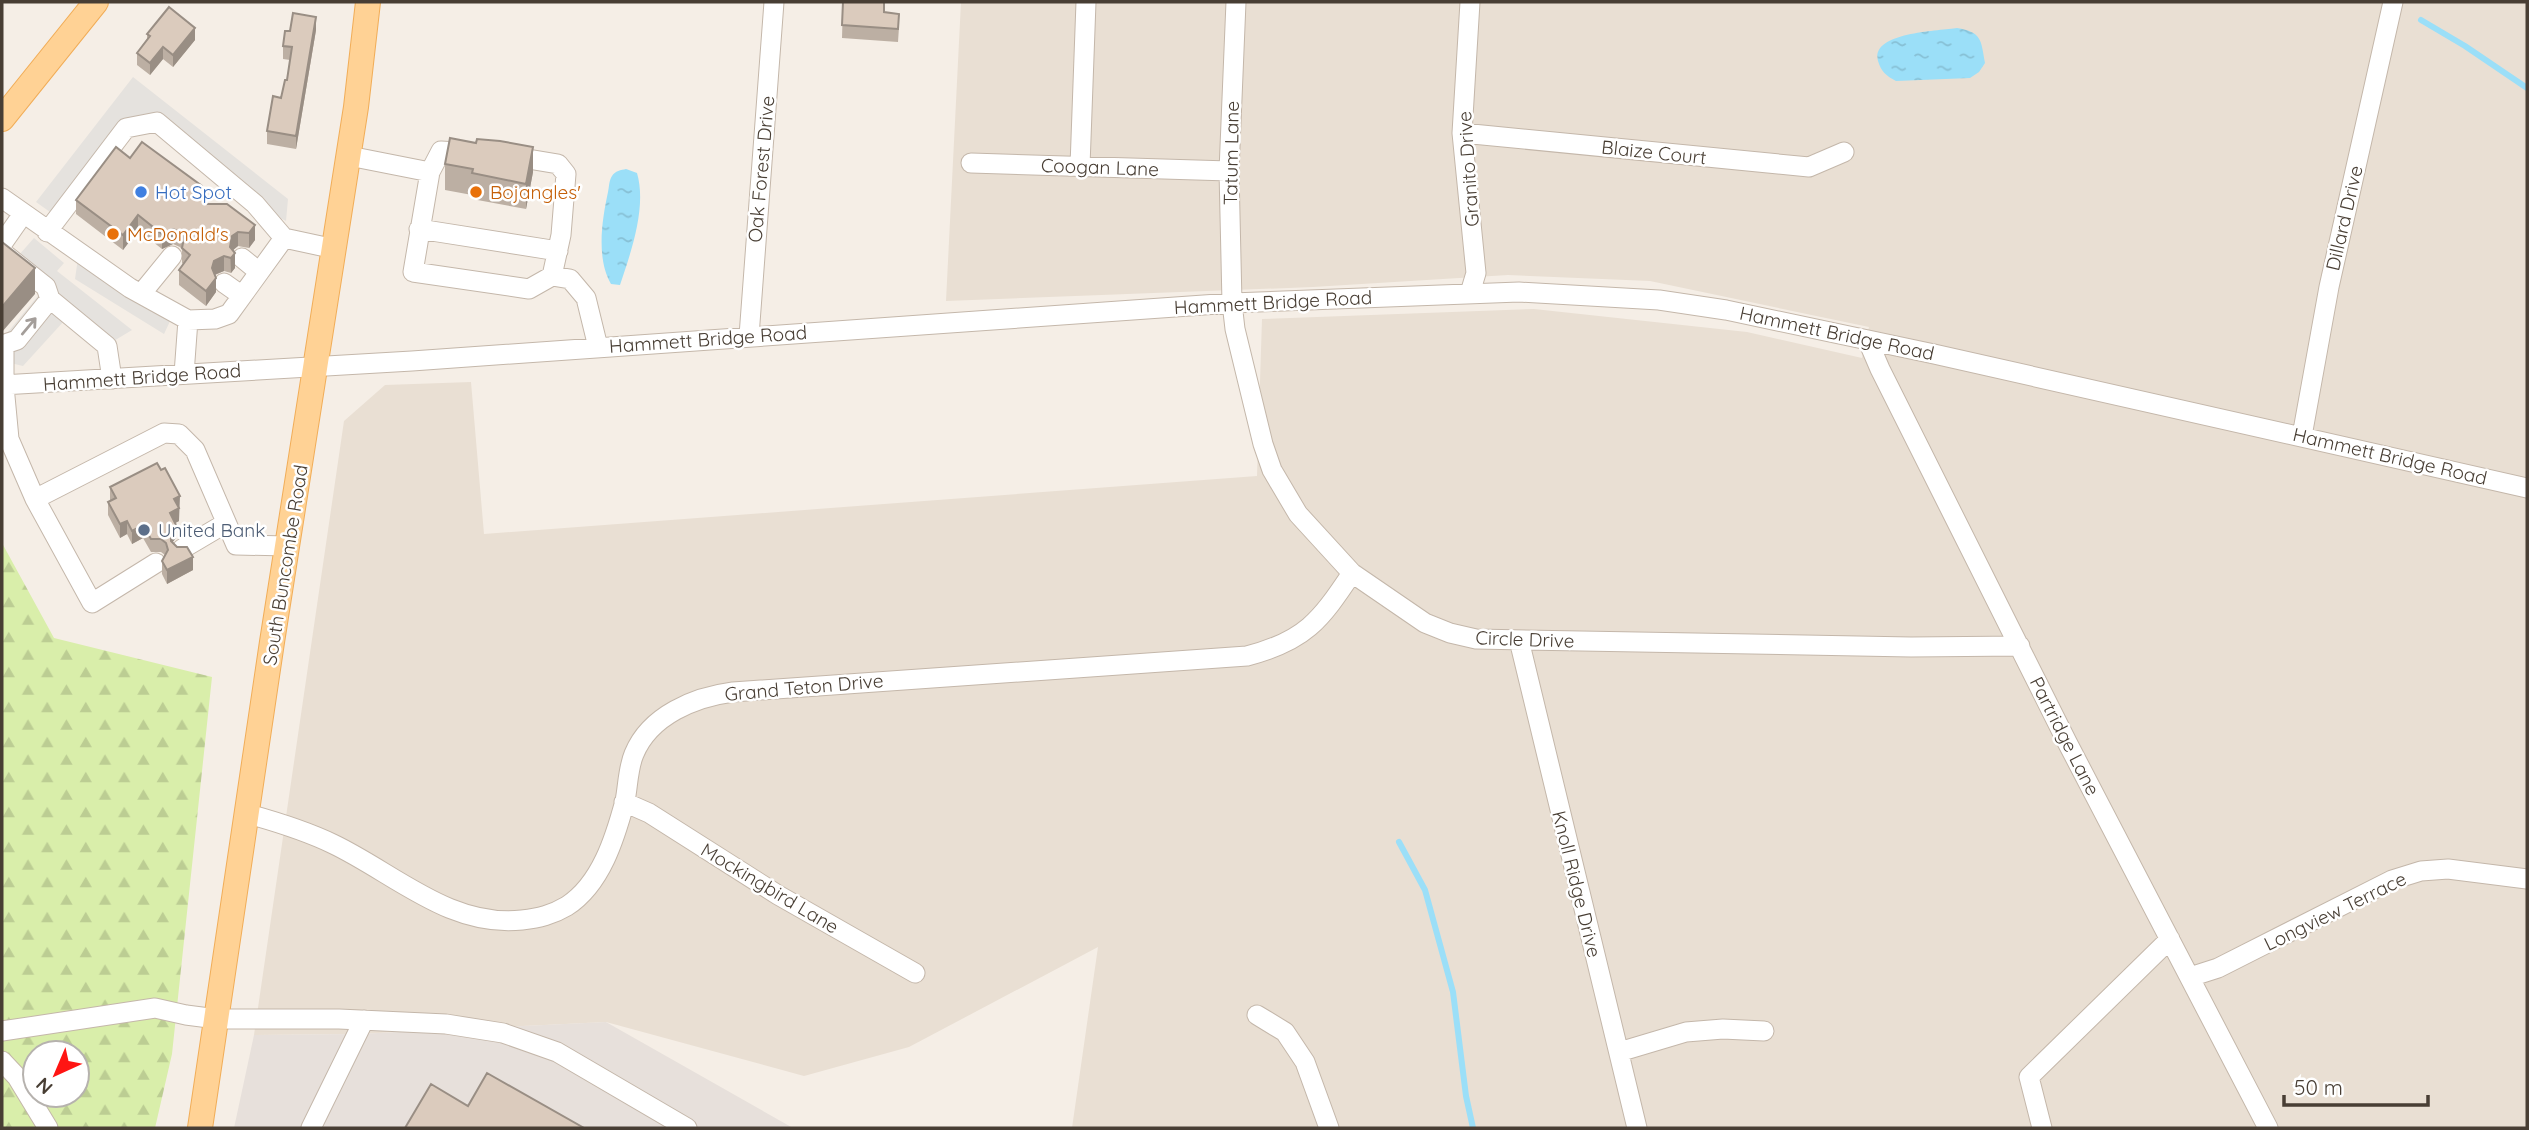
<svg xmlns="http://www.w3.org/2000/svg" width="2529" height="1130" font-family="Quicksand,sans-serif">
	<defs>
		<pattern id="forest-firs" width="22" height="20" patternUnits="userSpaceOnUse" patternTransform="scale(1.75)"><rect width="22" height="20" fill="#d9eeaa"/><path d="M5 1l3.5 6h-7zM16 11l3.5 6h-7z" fill="#bccd93"/></pattern>
		<pattern id="water-ripples" width="26" height="14" patternUnits="userSpaceOnUse" patternTransform="scale(1.75)"><rect width="26" height="14" fill="#9bdff8"/><path d="M2 4q2-2 4 0t4 0M15 11q2-2 4 0t4 0" fill="none" stroke="#87c0d5"/></pattern>
	</defs>
	<rect width="100%" height="100%" fill="#f5eee6"/>
	<!-- residential -->
	<path fill="#e9dfd3" d="M961 2H2527V1128H1072L1098 947 909 1047 804 1076 606 1022 357 1034 254 1035 344 421 385 385 471 382 484 534 1257 476 1262 319 1534 309 1747 332 1862 358 1869 327 1650 281 1508 275 1313 287 946 301Z"/>
	<!-- industrial -->
	<path fill="#e7e0db" d="M606 1022 793 1128H234L254 1035 357 1034Z"/>
	<!-- forest -->
	<path fill="url(#forest-firs)" fill-rule="evenodd" d="M2 543 54 638 212 677 172 1054 155 1128H2ZM35 1053H77V1095H35Z"/>
	<!-- parking -->
	<path fill="#e5e2de" d="M133 77 288 199 286 221 237 195 152 131 129 133 64 222 36 202Z
		M34 238 64 263 57 271 132 330 97 351 64 321 23 366 2 361V339L42 291 11 264Z
		M78 258 172 317 164 334 75 279Z"/>
	<!-- water -->
	<path fill="url(#water-ripples)" d="M1957 28C1982 32 1981 40 1985 63L1979 72 1970 78 1896 81C1886 76 1881 71 1878 61 1870 32 1939 31 1957 28Z
		M626 169 637 173C647 207 631 252 620 285L611 284C596 258 602 220 608 192 609 188 609 180 612 176 615 171 621 170 626 169Z"/>
	<g fill="none" stroke-linecap="round" stroke-linejoin="round">
		<!-- stream -->
		<path stroke="#9bdff8" stroke-width="6" d="M2421 20 2465 46 2527 88
			M1399 842 1425 890 1453 992 1466 1096 1473 1128"/>
		<defs>
			<path id="minor" d="M1236 2 1229 171 1232 303 1235 329 1263 444 1272 470 1298 514 1352 573 1425 623 1450 633 1476 639 1911 647 2020 646
				M1470 2 1462 133 1476 273 1470 293
				M1462 133 1809 167 1844 152
				M349 156 430 172 413 272 529 289 552 276 570 279 586 298 598 347
				M510 156 558 164 566 174 561 235 552 276
				M971 163 1229 171
				M1080 166 1086 2
				M430 172 441 151 473 153
				M2 198 130 288 188 320 184 374
				M419 229 558 251
				M47 232 126 128 157 122 255 204 284 238 335 249
				M2 244 23 214
				M2 252 46 287 50 299 107 346 112 379
				M242 258 259 272
				M224 283 241 295
				M141 294 172 256
				M188 320 215 319 229 314 284 238
				M749 336 774 2
				M1868 341 1880 369 2067 742 2268 1128
				M2 345 17 340 50 299
				M4 345V386L9 439 35 499 92 603 156 563
				M2 385 412 361 1232 303 1519 292 1659 300 1726 310 1934 354 2527 488
				M2302 436 2329 287 2393 2
				M35 499 164 433 179 434 195 450 236 545 288 546
				M182 549 226 523
				M1519 640 1637 1128
				M624 802 649 813 778 895 915 973
				M248 814C277 822 306 831 333 844 394 873 450 928 522 920 539 918 552 915 567 906 601 884 615 838 625 801 628 786 628 768 634 754 650 715 695 697 733 692L1247 656C1305 641 1320 621 1352 573
				M2190 977 2218 968 2392 880 2421 871 2448 869 2527 879
				M1257 1015 1285 1032 1305 1062 1329 1128
				M2 1031 155 1008 186 1015 217 1019H339L446 1024 503 1033 557 1052 687 1128
				M1619 1052 1686 1032 1723 1029 1764 1031
				M2 1061 17 1077 48 1128
				M311 1128 364 1020
				M2042 1128 2029 1077 2170 939"/>
			<path id="major" d="M2 119 96 2
				M200 1128 272 642 356 107 368 2"/>
		</defs>
		<!-- minor casing -->
		<use href="#minor" stroke="#c4b7aa" stroke-width="21"/>
		<!-- major casing -->
		<use href="#major" stroke="#f1ad58" stroke-width="26"/>
		<!-- minor -->
		<use href="#minor" stroke="#fff" stroke-width="19"/>
		<!-- major -->
		<use href="#major" stroke="#ffd295" stroke-width="24"/>
	</g>
	<!-- wall -->
	<path fill="#bcafa3" d="M843 2H885L884 12 899 27 898 42 842 38Z
		M316 30 296 149 267 144V131L281 98 287 80 290 60 283 59V46L290 31Z
		M147 34 195 40 173 67 163 59 150 75 137 65V53L147 39Z
		M130 158 202 198 206 204H227L255 240 249 248 238 246 233 250 235 268 231 273 224 271 215 275 216 292 206 306 179 285V270L183 264 182 263V250L180 247 173 244 162 249 138 230 123 250 76 214V200Z
		M445 164 533 172 526 209 472 199V195L445 190Z
		M110 487 180 509H179V521L175 523 176 538 172 542 193 570 167 584 162 574V561L165 555 161 552H151L143 538 132 544 127 534 120 538 108 515V502L110 501Z"/>
	<!-- shaded-wall -->
	<path fill="#998e84" d="M316 17V30L296 149V136Z
		M195 28V40L173 67V55Z
		M163 47V59L150 75V63Z
		M533 147V172L526 209V184Z
		M138 215V230L123 250V235Z
		M255 225V240L249 248V233Z
		M173 229V244L162 249V234Z
		M238 232V246L232 251 235 253V268L231 273 230 247 232 236Z
		M224 256V271L214 275 212 268 214 261Z
		M35 268V294L2 332V307Z
		M216 278V292L206 306V291Z
		M180 496 179 521 170 526V513L174 499Z
		M127 521V534L120 538V524Z
		M143 525V538L132 544V531Z
		M176 525V538L171 544V530Z
		M193 557V570L167 584V570Z"/>
	<!-- building -->
	<path fill="#dbcbbd" stroke="#998e84" stroke-width="2" d="M843 2H884V12L899 14 898 29 842 25Z
		M169 7 195 28 173 55 163 47 150 63 137 53 150 36 147 34Z
		M293 13 316 17 296 136 267 131 273 96 281 98 285 80H287L292 47 283 46 285 31H290Z
		M450 138 476 143 477 139 500 141 533 147 526 184 472 173 473 169 445 164Z
		M142 142 202 186 200 195 206 204H227L255 225 249 233 238 232 232 236 230 247 235 253 231 258 224 256 214 261 212 268 216 278 206 291 179 270 190 255 182 248 184 238 180 232 173 229 162 234 138 215 123 235 76 200 116 147 130 158Z
		M2 242 35 268 2 307Z
		M157 463 161 470 165 468 180 496 174 499 179 508 170 513 176 525 171 530V541L177 547H187L193 557 167 570 162 561 168 550 166 543 161 539H151L143 525 132 531 127 521 120 524 108 502 116 498 110 487Z
		M487 1073 584 1128H405L431 1084 468 1106Z"/>
	<!-- one-way arrows -->
	<defs><path id="oneway-shaft" d="M-6 0H5M1.5-3L5.5 0L1.5 3" fill="none" stroke-width="1.6" stroke-linecap="round" stroke-linejoin="round" transform="scale(1.75)"/></defs>
	<use stroke="#a49e9a" href="#oneway-shaft" transform="translate(29 326) rotate(-50)"/>
	<!-- markers -->
	<circle fill="#3f7fe0" stroke="#fff" stroke-width="2.5" cx="141" cy="192" r="7"/>
	<g fill="#e8710a" stroke="#fff" stroke-width="2.5">
		<circle cx="476" cy="192" r="7"/>
		<circle cx="113" cy="234" r="7"/>
	</g>
	<circle fill="#5c6f8a" stroke="#fff" stroke-width="2.5" cx="144" cy="530" r="7"/>
	<g text-anchor="middle" stroke-width="5" stroke-linejoin="round" paint-order="stroke">
		<!-- street labels -->
		<g font-size="19" fill="#483e34" stroke="#fff">
			<text transform="translate(1654 152) rotate(6)" y="7">Blaize Court</text>
			<text transform="translate(1231 153) rotate(-89)" y="7">Tatum Lane</text>
			<text transform="translate(1100 167) rotate(2)" y="7">Coogan Lane</text>
			<text transform="translate(761 169) rotate(-85)" y="7">Oak Forest Drive</text>
			<text transform="translate(1468 169) rotate(-94)" y="7">Granito Drive</text>
			<text transform="translate(2344 218) rotate(-77)" y="7">Dillard Drive</text>
			<text transform="translate(1273 302) rotate(-3)" y="7">Hammett Bridge Road</text>
			<text transform="translate(1837 333) rotate(12)" y="7">Hammett Bridge Road</text>
			<text transform="translate(708 339) rotate(-4)" y="7">Hammett Bridge Road</text>
			<text transform="translate(142 377) rotate(-4)" y="7">Hammett Bridge Road</text>
			<text transform="translate(2390 456) rotate(13)" y="7">Hammett Bridge Road</text>
			<text transform="translate(285 565) rotate(-81)" y="7">South Buncombe Road</text>
			<text transform="translate(1525 639) rotate(2)" y="7">Circle Drive</text>
			<text transform="translate(804 687) rotate(-5)" y="7">Grand Teton Drive</text>
			<text transform="translate(2065 736) rotate(63)" y="7">Partridge Lane</text>
			<text transform="translate(1577 884) rotate(76)" y="7">Knoll Ridge Drive</text>
			<text transform="translate(770 888) rotate(31)" y="7">Mockingbird Lane</text>
			<text transform="translate(2335 911) rotate(-26)" y="7">Longview Terrace</text>
		</g>
		<!-- shop labels -->
		<g font-size="19" fill="#366cbe" stroke="#fff" text-anchor="start">
			<text x="155" y="199">Hot Spot</text>
		</g>
		<!-- food labels -->
		<g font-size="19" fill="#c56008" stroke="#fff" text-anchor="start">
			<text x="490" y="199">Bojangles'</text>
			<text x="127" y="241">McDonald's</text>
		</g>
		<!-- service labels -->
		<g font-size="19" fill="#4e5e75" stroke="#fff" text-anchor="start">
			<text x="158" y="537">United Bank</text>
		</g>
	</g>
	<!-- border -->
	<rect width="2529" height="1130" fill="none" stroke="#483e34" stroke-width="7"/>
	<!-- north arrow -->
	<g transform="translate(56 1074) rotate(224)"><circle r="33" fill="#ffffff" stroke="#b6b2ae" stroke-width="2"/>
	<path d="M0-5L12 26L0 18L-12 26Z" fill="#ff1513"/>
	<text y="-10" font-size="19" font-weight="bold" text-anchor="middle" fill="#483e34">N</text>
	</g>
	<!-- scale -->
	<path d="M2284 1095v10h144v-10" fill="none" stroke="#483e34" stroke-width="3.5"/>
	<text x="2294" y="1095" font-size="21" fill="#483e34" stroke="#ffffff" stroke-width="5" paint-order="stroke">50 m</text>
</svg>
